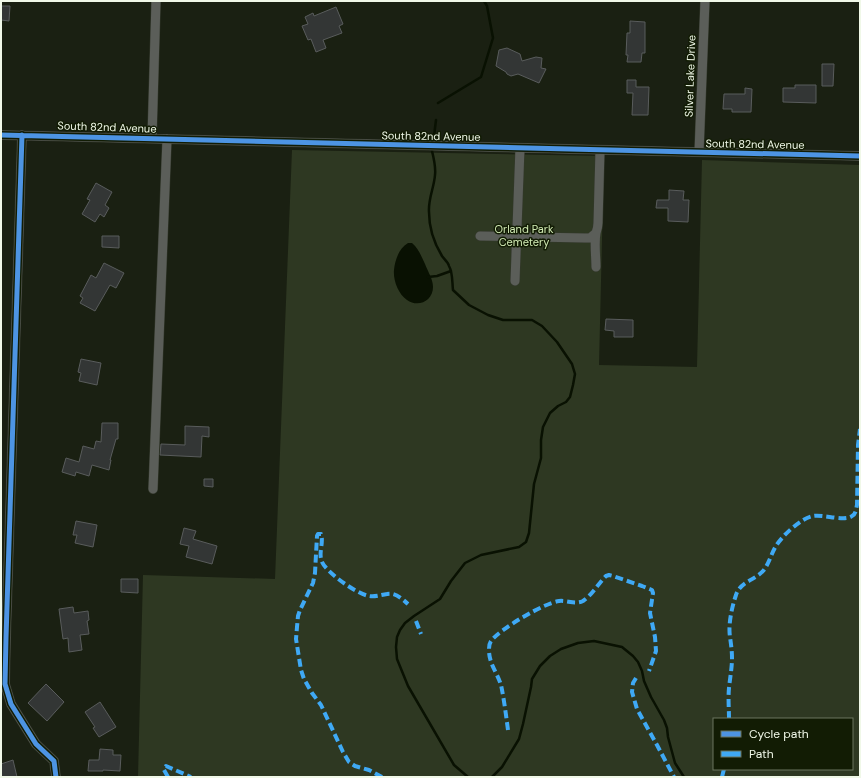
<svg xmlns="http://www.w3.org/2000/svg" width="861" height="778" font-family="'DM Sans',sans-serif">
	<rect width="100%" height="100%" fill="#1a2012"/>
	<!-- green -->
	<path fill="#2e3822" fill-rule="evenodd" d="M292 150 604 156 599 365 697 367 702 160 860 165V777H138L143 575 275 579ZM714 719H852V769H714Z"/>
	<!-- water -->
	<path fill="#091102" d="M408 243H412C419 249 421 256 425 264 428 272 433 279 433 287 433 301 418 308 407 300 398 294 393 280 394 270 395 260 399 248 408 243Z"/>
	<g fill="none" stroke-linecap="round" stroke-linejoin="round">
		<!-- stream -->
		<path stroke="#091102" stroke-width="2.5" d="M438 103 481 77 493 38 487 6 484 1
			M434 136 436 120
			M432 151C434 159 436 167 435 175 434 188 428 199 429 212 429 227 434 243 442 256 444 259 448 262 449 266 453 273 452 282 453 290L469 305 488 315 503 320H532L542 326 557 342 572 364 575 374 573 385 570 397 566 402 558 406 550 413 543 427 541 440V458L534 484 529 533 526 542 519 547 481 555 465 563 451 581 440 599 414 616 405 623 400 630 397 637 396 647 397 659 408 686 454 765 468 777
			M428 277 437 276 451 271
			M492 777 502 767 519 739 523 724 531 687 532 679 540 666 550 656 561 649 578 643 594 641 622 647 633 656 638 662 642 671 644 681 651 697 664 720 667 728 668 737 675 763 684 777"/>
	</g>
	<!-- building -->
	<path fill="#333635" stroke="#595c5c" d="M1 6H10L9 21 1 20Z
		M336 7 343 24 339 26 342 33 323 40 326 48 316 52 311 39 308 40 302 26 308 24 305 17 313 13 314 16Z
		M630 21 645 22V53H642L641 62H627L628 55H626L627 33H630Z
		M507 48 520 54 522 61 536 57 542 58 541 68 546 69 539 83 518 74 511 76 507 74 506 72 496 66 499 50Z
		M822 64H834L833 86H822Z
		M627 80H636V87H649L648 115H632L633 93H627Z
		M795 85H816V103L783 102V88H795Z
		M745 88 752 89 751 112H732V109H723L724 94H745Z
		M96 183 112 192 105 205 109 208 104 217 100 214 95 222 82 214 90 200 87 199Z
		M669 190 684 191 683 200H689L688 222 668 221V208H656L657 200H669Z
		M102 236H119V248L102 247Z
		M104 263 124 273 116 288 110 285 95 311 80 303 83 298 80 296 91 275 96 278Z
		M606 319 633 320V337H614V331L605 330Z
		M81 359 101 363 97 385 79 381 81 373 78 372Z
		M102 423H118V439H116L110 460H111L109 470 92 465 89 476 76 472 75 476 62 472 66 458 79 462 83 446 94 449 96 441 101 442Z
		M185 426 209 427V437L202 436 201 457 160 455 161 444 185 445Z
		M204 479H213V487L204 486Z
		M76 521 97 525 93 547 75 543 77 535H73Z
		M184 528 196 531 193 539 217 546 212 564 186 557 189 546 180 544Z
		M121 579H138V593L121 592Z
		M73 607 74 613 88 611 89 620 87 621 89 634 80 635 82 650 69 652 68 638 63 639 59 609Z
		M46 684 64 702 47 721 28 703Z
		M100 702 116 727 99 737 93 728 95 727 85 712Z
		M100 749 113 750V755H121L120 771 103 770V771H88L89 760H99Z
		M13 760 17 777H1V764Z"/>
	<g fill="none" stroke-linecap="round" stroke-linejoin="round">
		<defs>
			<path id="minor" d="M1 135 860 156
				M22 135 6 638 5 684 11 704 36 744 54 761 56 777
				M152 138 156 1
				M699 152 705 1
				M480 236 585 238H590L596 233
				M596 267C596 257 594 243 596 233 597 230 598 227 598 223L600 150
				M515 281 520 148
				M153 489 167 139"/>
		</defs>
		<!-- minor casing -->
		<use href="#minor" stroke="#34392d" stroke-width="10"/>
		<!-- minor -->
		<use href="#minor" stroke="#5b5e59" stroke-width="9"/>
		<!-- quiet -->
		<path stroke="#3fa9f5" stroke-width="4" stroke-dasharray="8 4" stroke-linecap="butt" d="M416 621 421 634
			M636 678 633 683 632 692 637 709 657 745 674 777
			M729 719C729 709 728 698 729 688 730 678 732 668 732 658 732 651 731 644 730 637 728 624 732 607 736 595 740 582 755 580 763 571 769 564 771 554 776 546 782 536 801 518 813 516 823 514 845 522 852 516 856 514 856 509 857 505L858 445 860 429
			M508 730C506 715 504 699 501 685 497 672 489 664 489 650 489 647 489 644 491 641 500 629 544 603 559 601 567 600 575 605 583 601 591 596 599 583 606 576L609 575 613 576 642 586 652 590 653 593 650 613 655 637 656 651 649 671
			M168 777 164 770V768L166 766 191 777
			M382 777 369 770 355 766 349 762 343 752 321 705 312 693 304 679 301 670 296 639 297 627 298 616 300 610 313 583 315 573 317 536 318 534H321C324 543 318 553 322 562 327 573 357 594 369 596 375 597 380 595 387 594 395 592 402 599 408 604
			M722 777 724 769"/>
		<defs>
			<path id="cycleway" d="M1 135 860 156
				M22 135 6 638 5 684 11 704 36 744 54 761 56 777"/>
		</defs>
		<!-- cycleway casing -->
		<use href="#cycleway" stroke="#121c04" stroke-width="8"/>
		<!-- cycleway -->
		<use href="#cycleway" stroke="#4d94e3" stroke-width="5"/>
	</g>
	<g text-anchor="middle" stroke-width="3" stroke-linejoin="round" paint-order="stroke">
		<!-- street labels -->
		<g font-size="11" fill="#f0f8e8" stroke="#121c04">
			<text transform="translate(690 76) rotate(-88)" y="4">Silver Lake Drive</text>
			<text transform="translate(107 127) rotate(2)" y="4">South 82nd Avenue</text>
			<text transform="translate(431 136) rotate(1)" y="4">South 82nd Avenue</text>
			<text transform="translate(755 144) rotate(1)" y="4">South 82nd Avenue</text>
		</g>
		<!-- park labels -->
		<g font-size="11" fill="#d1eab4" stroke="#121c04">
			<text x="524" y="233">Orland Park<tspan x="524" dy="13">Cemetery</tspan></text>
		</g>
	</g>
	<!-- border -->
	<rect width="861" height="778" fill="none" stroke="#f0f8e8" stroke-width="4"/>
	<!-- legend -->
	<rect x="713" y="718" width="140" height="52" fill="#121c04" stroke="#6b745f"/>
	<rect x="721" y="731" width="20" height="6" fill="#4d94e3" stroke="#6b745f"/>
	<text x="749" y="738" font-size="12" fill="#f0f8e8">Cycle path</text>
	<rect x="721" y="751" width="20" height="6" fill="#3fa9f5" stroke="#6b745f"/>
	<text x="749" y="758" font-size="12" fill="#f0f8e8">Path</text>
</svg>
